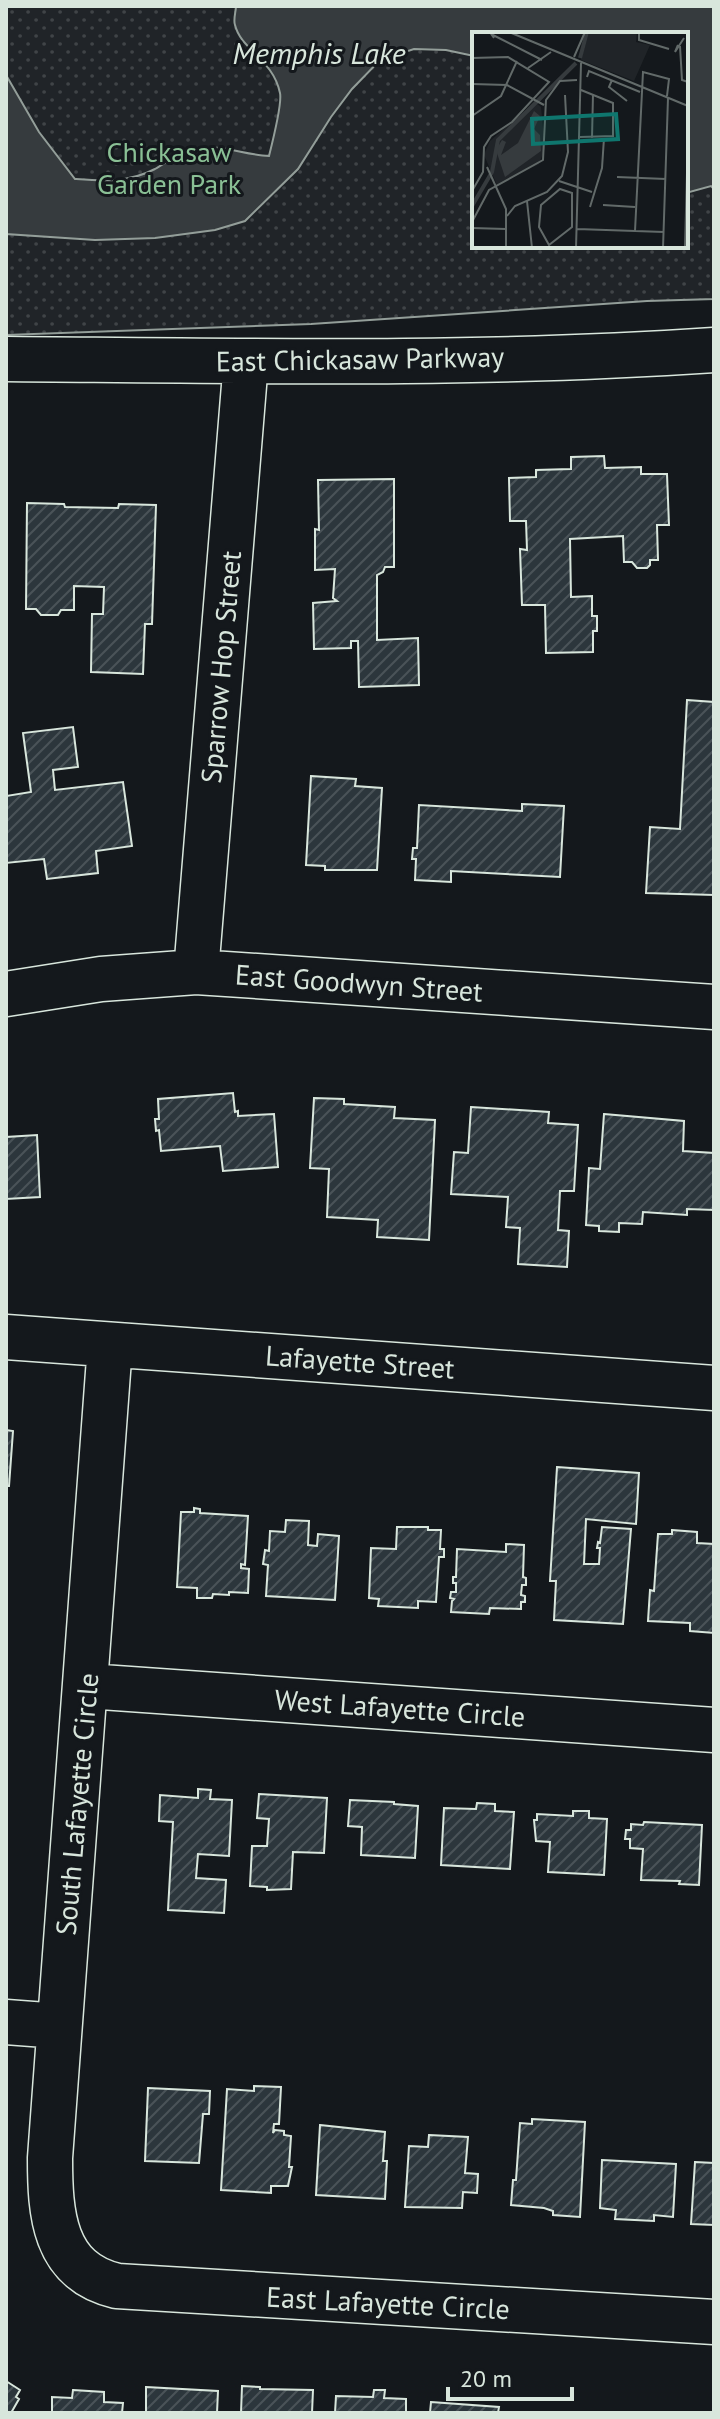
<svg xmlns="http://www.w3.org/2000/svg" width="720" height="2419" font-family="'PT Sans',sans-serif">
	<defs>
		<pattern id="grass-dots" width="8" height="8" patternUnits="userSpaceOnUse" patternTransform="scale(2)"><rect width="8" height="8" fill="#202428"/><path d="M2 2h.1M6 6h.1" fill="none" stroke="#404447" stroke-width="1.8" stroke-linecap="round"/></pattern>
		<pattern id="building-hatch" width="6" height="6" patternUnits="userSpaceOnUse" patternTransform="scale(2)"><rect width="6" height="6" fill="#2c363c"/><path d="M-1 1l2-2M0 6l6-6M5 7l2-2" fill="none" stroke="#4a5358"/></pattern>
	</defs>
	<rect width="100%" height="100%" fill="#14181c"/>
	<!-- grass -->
	<path fill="url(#grass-dots)" stroke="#939e99" stroke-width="2" fill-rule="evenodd" d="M6 6H714V299L647 301 311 324 6 335ZM474 34H686V246H474Z"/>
	<!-- water -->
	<path fill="#363b3e" stroke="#939e99" stroke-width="2" d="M236 6H714V189L711 186 686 193V34H474V56L446 50 414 49 380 60 352 89 331 117 298 169 245 221 215 230 155 238 95 240 6 234V75L39 132 75 179C103 181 128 183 155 169 167 162 180 152 194 149 219 143 244 155 269 156 272 144 282 102 280 93 273 59 241 50 235 25 233 20 236 11 236 6Z"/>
	<!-- building -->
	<path fill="url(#building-hatch)" stroke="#d8e6dc" stroke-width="2" d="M604 456 605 468 641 467V474H667L669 525H657L658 560H650V565L647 568H637L632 562H624L623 536 570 539 571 597 592 596V616H597V631H593V652L546 653 545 605H522L520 549 527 550 526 521H510L509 478 536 477V470L571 469V457Z
		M394 479V567H385L383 572 377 575V640L418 638 419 685 359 687 358 641H351V648L314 649 313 603 337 601 333 598 335 569 315 570V529L319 530 318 480Z
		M27 503 64 504 65 507 118 508 119 504 156 505 152 624H145L143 674 91 672 92 614H103L104 587 74 586V610H61L58 615H41L36 609H26Z
		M687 700 714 702V895L646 893 650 827 680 829Z
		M73 727 78 767 53 770 55 790 123 782 132 846 96 851 98 873 47 879 44 859 6 863V796L31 792 23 733Z
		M311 776 356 779 355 786 382 788 377 870H325V866L306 865Z
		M522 804 564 806 560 877 451 871V882L415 880 416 859H412L413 848H417L419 805 522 811Z
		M233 1093 235 1112 238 1111V1116L274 1114 278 1167 223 1171 220 1146 161 1151 159 1130 156 1131 155 1119H159L158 1099Z
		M314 1098 344 1099V1104L395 1107 394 1118 435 1120 429 1240 377 1237 378 1220 327 1217 329 1169 310 1168Z
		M471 1107 549 1112 548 1123 578 1125 574 1191H560L558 1230 569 1231 567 1267 518 1264 520 1228 506 1227 508 1197 451 1194 454 1152 468 1153Z
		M604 1114 684 1121 683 1151 714 1153V1210L687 1209V1215L643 1212 642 1224 619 1223V1232L599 1231V1226L586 1225 589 1168 600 1169Z
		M37 1135 40 1197 6 1199V1137Z
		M6 1430 13 1431 9 1486H6Z
		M557 1467 639 1473 636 1524 586 1519 584 1564H599L600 1548H597L598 1542 600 1543 602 1527 631 1529 623 1624 554 1620 556 1581H550Z
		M194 1508 200 1509V1513L248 1516 245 1565 241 1564V1568L249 1569 248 1593 229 1592V1595L213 1594 212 1598H197V1588L177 1587 181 1512H194Z
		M286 1520 309 1521 308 1545 317 1546 318 1534 339 1536 335 1600 266 1596 268 1565 263 1564 265 1550 269 1551 270 1531 285 1532Z
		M397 1527H428V1530H441L440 1549H444V1557H439L436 1602 418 1601V1608L378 1606 379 1599 369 1598 371 1548 396 1549Z
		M672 1530 697 1532V1543L714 1544V1633L690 1631V1623L648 1621 650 1590 654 1591 658 1534H672Z
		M506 1544 524 1545 523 1577 526 1578V1585H522L521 1595 525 1596V1602H521V1609L490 1608 489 1614 451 1612 452 1601 454 1599 450 1598 451 1592H456V1583H453V1577H456L457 1549 506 1552Z
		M198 1789 211 1790 210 1799 232 1800 229 1856 198 1854 196 1878 226 1880 224 1913 168 1910 173 1822 159 1821 160 1795 198 1798Z
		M259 1794 327 1798 324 1853 293 1852 291 1889 267 1890V1887L250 1886 252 1846H267L269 1819 257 1818Z
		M350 1800 394 1802V1804L418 1806 415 1858 361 1855 362 1827 348 1826Z
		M477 1803 495 1804V1811L514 1812 510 1869 441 1865 444 1808 476 1809Z
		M573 1811H589V1818L607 1819 604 1875 548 1872 550 1842 536 1841 534 1820H537V1814L573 1816Z
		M644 1822 702 1825 699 1885 679 1884 680 1881 641 1880 643 1849 630 1848V1839H625L626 1830H631V1824L643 1825Z
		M254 2086 281 2087 279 2124H274L273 2133 275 2130 284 2131V2135L291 2136 289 2167H292L288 2186H271V2193L221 2190 227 2089 254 2091Z
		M148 2088 210 2091 209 2114H203L199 2163 145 2161Z
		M532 2119 585 2122 580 2217 553 2215V2211L544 2208 511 2205 513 2180H516L520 2123 532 2124Z
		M320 2125 385 2132 383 2161H387L385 2199 316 2195Z
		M429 2135 468 2137 465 2173 478 2174 477 2193 463 2192 462 2208 405 2207 409 2146 428 2147Z
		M602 2160 676 2164 673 2217 654 2215V2221L615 2219 616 2210 600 2208Z
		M695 2162 714 2163V2225L691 2224Z
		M6 2381 20 2390 16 2397 19 2399 11 2413H6Z
		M242 2386 260 2387V2389L313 2390 312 2413H241Z
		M146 2387 218 2391 217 2413H146Z
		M73 2390 104 2392V2402L123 2403 122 2413H52V2397L72 2398Z
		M374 2390H385L384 2398 406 2399V2413H335L336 2396 373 2397Z
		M431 2402 499 2407 498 2413H430Z"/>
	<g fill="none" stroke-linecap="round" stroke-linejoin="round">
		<defs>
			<path id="minor" d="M6 359C242 361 479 366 714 350
				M196 972 246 361
				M6 994 101 979 196 972 714 1007
				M6 1337 714 1388
				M110 1345 50 2158C50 2213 53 2271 117 2286L714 2322
				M87 1686 714 1730
				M6 2022 59 2026"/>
		</defs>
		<!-- minor casing -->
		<use href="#minor" stroke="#d8e6dc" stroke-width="47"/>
		<!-- minor -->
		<use href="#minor" stroke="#14181c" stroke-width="44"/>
	</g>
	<g text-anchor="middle" stroke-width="6" stroke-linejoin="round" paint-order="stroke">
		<!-- park labels -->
		<g font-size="28" fill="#8ac095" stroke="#14181c">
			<text x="169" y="162">Chickasaw<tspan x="169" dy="32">Garden Park</tspan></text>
		</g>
		<!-- street labels -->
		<g font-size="28" fill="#d8e6dc" stroke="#14181c">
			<text transform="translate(360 359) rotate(-1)" y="10">East Chickasaw Parkway</text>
			<text transform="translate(221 667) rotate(-85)" y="10">Sparrow Hop Street</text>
			<text transform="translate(359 983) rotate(4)" y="10">East Goodwyn Street</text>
			<text transform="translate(360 1362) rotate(4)" y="10">Lafayette Street</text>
			<text transform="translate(400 1708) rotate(4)" y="10">West Lafayette Circle</text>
			<text transform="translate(77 1804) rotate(-85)" y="10">South Lafayette Circle</text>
			<text transform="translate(388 2303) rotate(3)" y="10">East Lafayette Circle</text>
		</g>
		<!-- water labels -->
		<g font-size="30" font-style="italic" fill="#d8e6dc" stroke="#14181c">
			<text x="319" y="64">Memphis Lake</text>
		</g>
	</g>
	<!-- overview -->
	<g transform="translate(472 32)">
		<rect width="216" height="216" fill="#14181c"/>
		<path d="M117 0H165L164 10 178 13 162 49 109 28ZM63 70 69 75 73 116 67 132 25 153 12 123 18 109Z" fill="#202428"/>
		<path d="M62 79 68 84 62 97 68 103 69 119 33 145 24 118 30 108 34 110 29 123 46 111Z" fill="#363b3e"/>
		<path fill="none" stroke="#363b3e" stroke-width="4" d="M108 26 115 0M0 174 20 140 26 108 104 31"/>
		<path fill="none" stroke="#626a69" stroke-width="2" d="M37 0 216 74M167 0V8L197 17M22 6 19 2 70 28M206 13 203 20 212 6M208 14 210 48 216 50M102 25 113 0M0 26 36 25 77 50 40 90 19 104 12 115 11 140 0 159M56 36 79 20M115 45 117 39 168 60M140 48 137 55 155 69M0 52 35 53 72 73M0 84 29 64 45 29M108 105 141 104V71L109 58M120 106 121 62M15 135 34 177V216M145 145 194 147M87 149 120 160M88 157 100 161V195L77 213 67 195 69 173ZM55 169 60 216M131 173 163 175M118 175 130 136 132 106M35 184 43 174 75 160 90 144 96 120 93 63M0 190 17 158 71 128 74 68 88 49 105 48M0 196 34 197M105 197 192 200M163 199 171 40 197 47 195 64M104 216 109 31M191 216 196 66M213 216 216 103"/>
		<path fill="#0f766e" fill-opacity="0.15" stroke="#0f766e" stroke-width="4" d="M144 82 146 107 61 112 60 87Z"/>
		<rect width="216" height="216" fill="none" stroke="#d8e6dc" stroke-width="4"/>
	</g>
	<!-- border -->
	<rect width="720" height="2419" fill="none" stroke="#d8e6dc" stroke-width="16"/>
	<!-- scale -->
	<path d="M448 2387v12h124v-12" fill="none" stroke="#d8e6dc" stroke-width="4"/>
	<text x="460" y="2387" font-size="24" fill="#d8e6dc" stroke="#14181c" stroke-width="6" paint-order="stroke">20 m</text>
</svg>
